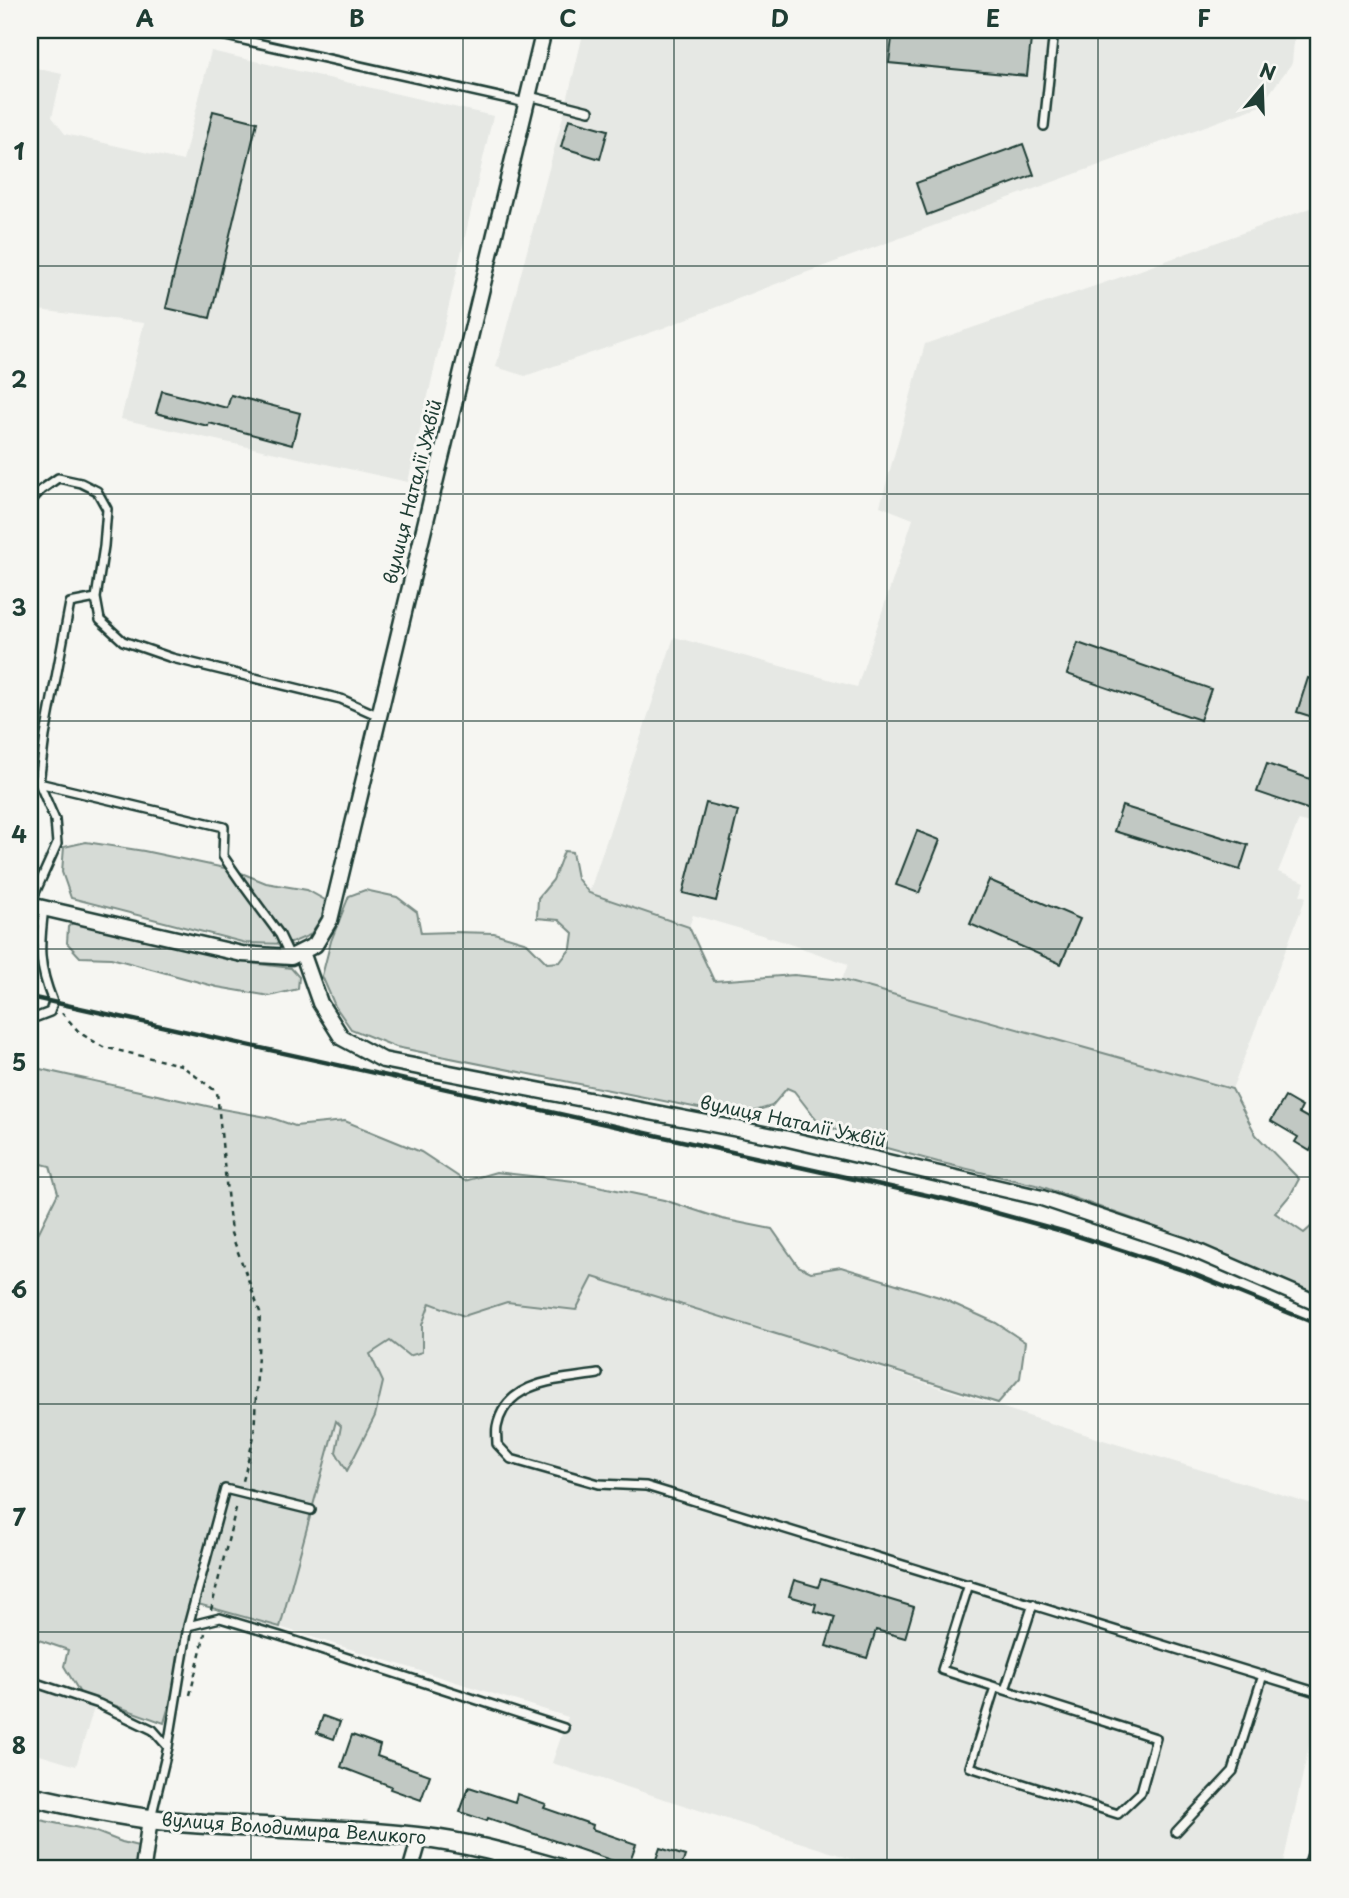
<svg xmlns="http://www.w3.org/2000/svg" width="1349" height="1898" font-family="'Playpen Sans',sans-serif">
	<rect width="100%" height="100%" fill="#f6f6f2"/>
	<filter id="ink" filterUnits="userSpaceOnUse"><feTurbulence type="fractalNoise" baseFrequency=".0143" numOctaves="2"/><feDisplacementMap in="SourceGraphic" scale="14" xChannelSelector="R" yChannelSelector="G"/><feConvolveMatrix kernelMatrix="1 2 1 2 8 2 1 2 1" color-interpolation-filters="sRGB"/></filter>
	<g filter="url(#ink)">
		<!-- built -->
		<path fill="#e6e8e4" d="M584 30H1295L1292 63 1260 106 794 277 658 330 525 376 496 367 566 105Z
			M211 51 493 116 408 482 121 419 144 323 30 309V67L62 74 52 117 65 134 183 161Z
			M1319 205V826L1299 820 1278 872 1305 882 1300 895 1306 897 1232 1089 842 980 848 964 775 939 693 915 689 927 589 893 674 637 857 687 913 519 880 506 925 344 1127 275Z
			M395 1213 1103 1440 1319 1506V1701L1282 1868H880L552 1763 568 1717 280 1627 315 1494Z
			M30 1687 94 1708 76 1766 30 1752Z"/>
		<!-- green -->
		<path fill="#d6dbd6" stroke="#7a8c85" stroke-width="2" d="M86 842 144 851 234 870 266 883 307 890 325 900 322 917 310 935 289 944 246 943 71 898 62 872 64 847Z
			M564 851 572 852 577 878 589 893 689 927 714 981 794 975 842 980 1232 1089 1256 1135 1299 1179 1291 1194 1275 1213 1304 1233 1313 1225 1319 1224V1295L1147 1224 1040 1186 938 1162 868 1143 818 1122 794 1091 787 1088 772 1106 738 1116 396 1047 351 1029 335 1006 322 976 331 941 349 896 365 890 397 897 417 912 421 933 453 932 494 933 527 943 547 963 560 962 571 948 573 933 559 920 537 918 538 898 553 880Z
			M73 922 242 962 291 968 299 977 298 989 270 996 217 987 111 958 80 957 67 943 68 927Z
			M40 1069 216 1108 272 1118 295 1126 345 1121 421 1152 465 1181 496 1172 574 1181 664 1200 722 1219 772 1229 798 1266 811 1272 841 1267 939 1297 996 1323 1025 1342 1020 1378 998 1403 593 1277 576 1310 507 1302 464 1316 430 1303 422 1325V1352L409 1356 390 1341 370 1354 383 1382 375 1416 347 1471 336 1452 341 1426 336 1421 280 1627 198 1604 164 1723 80 1693 64 1666 68 1650 30 1637V1250L58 1193 50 1166 30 1161V1073Z
			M30 1818 94 1831 122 1842 146 1848 143 1868H30Z"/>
		<!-- building -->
		<path fill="#c1c8c3" stroke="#1f3d34" stroke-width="2" d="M893 30H1032L1027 76 889 63Z
			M213 111 257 122 210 318 166 308Z
			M569 119 608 130 600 159 561 147Z
			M1023 144 1034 175 927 215 916 183Z
			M162 391 227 408 231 395 300 413 292 445 209 423 208 426 156 413Z
			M1078 643 1211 689 1200 720 1067 674Z
			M1308 678 1319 682V719L1297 712Z
			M1267 764 1319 782V813L1257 792Z
			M706 803 738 811 716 901 683 893Z
			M1122 806 1248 845 1240 870 1114 831Z
			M917 831 940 840 919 893 896 885Z
			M989 880 1080 919 1061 964 970 924Z
			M1285 1097 1302 1107 1299 1113 1319 1124V1134L1310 1151 1295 1142 1298 1137 1271 1121Z
			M821 1579 914 1607 905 1638 876 1630 867 1658 826 1646 835 1617 814 1611 816 1604 789 1596 794 1580 818 1587Z
			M323 1716 340 1722 334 1739 317 1733Z
			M352 1735 380 1745 377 1756 430 1775 421 1800 390 1789 391 1786 341 1767Z
			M469 1787 515 1802 517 1794 546 1804 544 1808 593 1825 592 1829 636 1844 628 1866 488 1818 487 1821 460 1812Z
			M1317 1824 1319 1825V1868H1302Z
			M660 1848 685 1856 681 1868H653Z"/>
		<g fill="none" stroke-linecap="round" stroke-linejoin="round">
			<defs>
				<path id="service" d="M199 30 526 103
					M529 96 589 111
					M1044 126 1054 30
					M30 502 41 490 58 478 81 483 97 491 107 509 104 546 96 598 100 620 123 641 172 658 341 699 379 716
					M30 781 224 827 223 856 241 882 280 935 290 956
					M30 904 57 844 55 820 39 783 45 736 70 603 96 598
					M30 1016 37 1017 50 1012 53 1002C38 965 39 947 44 908
					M598 1374C560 1380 506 1380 497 1427 496 1432 497 1439 497 1444L511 1459 599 1484 646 1486 1319 1693
					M969 1584 942 1670 1005 1690 1033 1604
					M188 1626 225 1489 311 1510
					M30 1681 99 1704 153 1730 168 1747
					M995 1687 970 1767 1118 1814 1141 1792 1156 1738 1005 1690
					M151 1818 168 1747 188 1626 220 1618 280 1636 564 1728
					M1176 1832 1233 1771 1263 1675"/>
				<path id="minor" d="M30 905 242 954 291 957 315 945 330 920 544 30
					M302 952 320 1003 342 1038 383 1060 784 1138 1042 1198 1185 1246 1319 1304
					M143 1868 150 1819
					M411 1868 420 1837"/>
				<path id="tertiary" d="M30 1796C69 1805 110 1814 150 1819 239 1830 328 1826 417 1837 465 1842 511 1855 557 1868"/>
			</defs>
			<!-- service casing -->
			<use href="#service" stroke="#1f3d34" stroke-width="12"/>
			<!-- minor casing -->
			<use href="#minor" stroke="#1f3d34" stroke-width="19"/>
			<!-- tertiary casing -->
			<use href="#tertiary" stroke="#1f3d34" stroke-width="23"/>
			<!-- path -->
			<path stroke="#1f3d34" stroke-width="2.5" stroke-dasharray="5 5" stroke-linecap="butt" d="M62 1013 80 1033 103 1047 181 1065 217 1092 231 1233 260 1312 254 1436 243 1481
				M211 1610 237 1504
				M190 1695 205 1633"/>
			<!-- service -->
			<use href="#service" stroke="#f6f6f2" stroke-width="7"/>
			<!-- minor -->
			<use href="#minor" stroke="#f6f6f2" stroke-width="14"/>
			<!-- tertiary -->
			<use href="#tertiary" stroke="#f6f6f2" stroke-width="18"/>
			<!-- rail -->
			<path stroke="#1f3d34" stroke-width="4.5" d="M30 997 949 1200 1062 1231 1186 1271 1319 1325"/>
		</g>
	</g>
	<!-- grid -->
	<path fill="none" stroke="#1f3d34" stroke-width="2" stroke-opacity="0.55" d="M251 30V1868M463 30V1868M674 30V1868M887 30V1868M1098 30V1868M30 266H1319M30 494H1319M30 721H1319M30 949H1319M30 1177H1319M30 1404H1319M30 1632H1319"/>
	<g text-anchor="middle" stroke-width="6" stroke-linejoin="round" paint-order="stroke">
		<!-- street labels -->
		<g font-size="18" fill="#1f3d34" stroke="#f6f6f2">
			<text transform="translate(413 492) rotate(-76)" y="6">вулиця Наталії Ужвій</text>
			<text transform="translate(793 1122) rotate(12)" y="6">вулиця Наталії Ужвій</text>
			<text transform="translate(294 1829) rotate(4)" y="6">вулиця Володимира Великого</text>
		</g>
	</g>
	<!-- margin -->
	<rect width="1349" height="1898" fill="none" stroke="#f6f6f2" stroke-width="77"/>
	<!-- north arrow -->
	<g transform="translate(1262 88) rotate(19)" stroke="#f6f6f2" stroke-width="5" paint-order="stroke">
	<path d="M0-5L12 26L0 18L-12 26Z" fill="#1f3d34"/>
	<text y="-10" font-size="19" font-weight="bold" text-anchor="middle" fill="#1f3d34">N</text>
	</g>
	<rect x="38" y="38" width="1272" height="1822" fill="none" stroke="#1f3d34" stroke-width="2.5"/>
	<g font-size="23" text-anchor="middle" font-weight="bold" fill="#1f3d34">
		<text x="145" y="27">A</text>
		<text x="357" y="27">B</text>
		<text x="568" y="27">C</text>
		<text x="780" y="27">D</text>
		<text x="993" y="27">E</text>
		<text x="1204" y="27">F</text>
		<text x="19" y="160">1</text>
		<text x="19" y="388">2</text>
		<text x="19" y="616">3</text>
		<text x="19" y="843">4</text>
		<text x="19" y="1071">5</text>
		<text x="19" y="1298">6</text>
		<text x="19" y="1526">7</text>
		<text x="19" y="1754">8</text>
	</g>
</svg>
